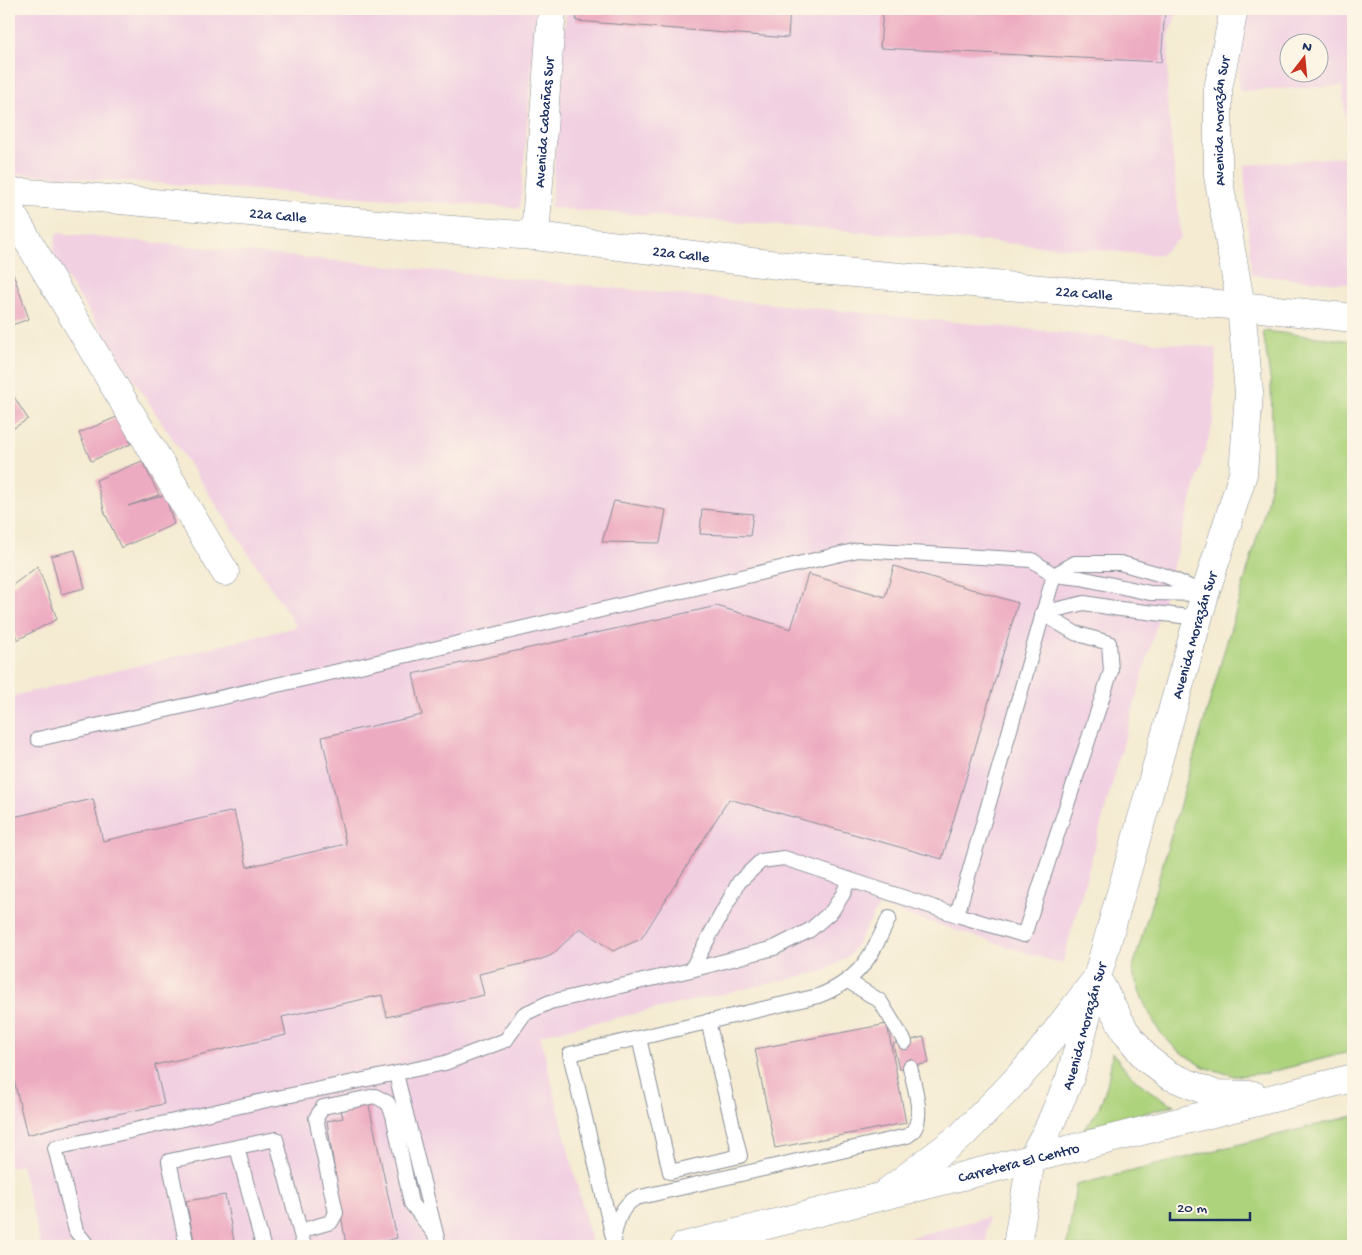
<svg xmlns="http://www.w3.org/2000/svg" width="1362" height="1255" font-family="'Gochi Hand',sans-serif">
	<rect width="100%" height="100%" fill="#fcf5e5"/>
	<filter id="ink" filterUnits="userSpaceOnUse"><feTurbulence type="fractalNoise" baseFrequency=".02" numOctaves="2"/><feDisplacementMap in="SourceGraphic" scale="10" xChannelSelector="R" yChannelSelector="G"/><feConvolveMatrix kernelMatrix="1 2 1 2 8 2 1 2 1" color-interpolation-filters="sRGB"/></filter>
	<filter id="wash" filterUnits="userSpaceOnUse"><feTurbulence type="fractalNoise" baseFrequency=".0096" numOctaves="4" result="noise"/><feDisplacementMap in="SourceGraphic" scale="20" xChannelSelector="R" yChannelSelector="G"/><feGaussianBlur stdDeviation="1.12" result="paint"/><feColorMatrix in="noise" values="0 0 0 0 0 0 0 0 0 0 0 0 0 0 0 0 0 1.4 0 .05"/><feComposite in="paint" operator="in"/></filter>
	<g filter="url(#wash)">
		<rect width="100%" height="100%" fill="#f4ebd2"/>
		<!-- built -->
		<path fill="#f1d0e2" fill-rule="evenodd" d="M17 9H537L520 208 9 173V16L16 15Z
			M566 9H1178L1169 37 1167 98 1181 237 1160 255 551 208Z
			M1248 9H1353V284L1251 275 1244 165 1350 156 1342 86 1239 91V35ZM1290 42H1320V72H1290Z
			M57 233 1216 348 1213 422 1062 964 879 906 850 955 825 971 540 1035 591 1241 568 1246H41L21 1165 9 1168V697L297 627 52 256Z
			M988 1217 986 1246H879Z"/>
		<!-- green -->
		<path fill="#add37d" stroke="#64816e" d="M1263 331 1353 341V1051L1267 1073 1235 1076 1204 1067 1177 1050 1159 1031 1144 1003 1132 971 1266 506 1273 471 1271 384Z
			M1112 1052C1128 1076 1148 1092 1174 1105L1083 1130C1103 1111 1110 1079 1112 1052Z
			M1353 1116V1246H1067L1076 1185Z"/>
		<g id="blocks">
			<!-- building -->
			<path fill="#edabc1" d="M577 9H790L788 38 576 21Z
				M883 9H1165L1161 62 880 48Z
				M9 262 29 319 9 326Z
				M9 389 28 419 9 431Z
				M119 416 131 444 91 461 79 433Z
				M142 461 159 495 128 506 165 495 174 524 121 548 105 513 96 480Z
				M614 501 666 510 660 543 602 542Z
				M702 509 753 514 750 536 700 534Z
				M75 550 85 588 61 594 51 556Z
				M38 566 57 619 17 640 9 615V588Z
				M894 566 1018 603 942 859 729 799 641 939 613 951 580 928 552 955 539 960 479 974 484 995 387 1017 382 995 282 1017 286 1035 155 1065 164 1104 57 1127 27 1135 9 1059V818L93 799 103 841 234 811 247 867 346 844 322 737 422 715 413 674 717 606 791 629 808 574 885 597Z
				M887 1024 906 1123 775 1148 755 1049Z
				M924 1037 929 1063 899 1069 893 1044Z
				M368 1100 397 1238 365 1246H346L327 1121 343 1118 340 1106Z
				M225 1195 235 1246H195L186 1201Z"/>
		</g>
	</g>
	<g filter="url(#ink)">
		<use href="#blocks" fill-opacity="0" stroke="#888d98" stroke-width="1"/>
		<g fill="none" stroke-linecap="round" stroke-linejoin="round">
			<defs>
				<path id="lane" d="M38 739 343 670 858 550 1032 560 1054 575 1081 578 1150 593 1205 594
					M957 915 1054 575 1075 563H1120L1166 576 1199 591
					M691 970 739 882 761 861 784 858 957 915 1024 935 1111 671 1109 643 1075 633 1042 613 1084 603 1120 609 1199 618
					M848 981 880 1001 905 1042
					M639 1038 670 1172 740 1156 708 1021
					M396 1074 439 1246
					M237 1147 263 1246
					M300 1231 331 1222 336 1213 316 1118 323 1107 375 1096 388 1103 393 1115 411 1203 436 1236
					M614 1236C617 1221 621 1206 636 1198L907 1136C928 1125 914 1086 910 1067
					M88 1246 76 1231 55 1148 258 1102 445 1063 506 1040 524 1014 550 1002 691 970 774 948 810 930 832 911 843 894 849 879
					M187 1246 169 1161 276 1139 304 1246
					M615 1246 570 1054 818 996C860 980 871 957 889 918"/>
				<g id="street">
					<path id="s1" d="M9 192 77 196 411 227 535 236 819 270 1241 306 1353 318"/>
					<path d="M9 209 225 572"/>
					<path id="s2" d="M535 236 552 9"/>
				</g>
				<g id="secondary">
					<path d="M887 1192 961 1136 1004 1093 1036 1058 1097 978 1125 1031 1146 1058 1168 1075 1214 1094 1253 1095"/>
					<path id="s3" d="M684 1246 1353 1078"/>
					<path id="s4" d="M1017 1246 1031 1160 1048 1129 1070 1078 1097 978 1205 594 1243 474 1249 393 1241 306 1218 176V89L1234 9"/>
				</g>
			</defs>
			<!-- lane casing -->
			<use href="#lane" stroke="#888d98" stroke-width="16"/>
			<!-- street casing -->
			<use href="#street" stroke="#888d98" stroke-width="29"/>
			<!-- secondary casing -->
			<use href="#secondary" stroke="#888d98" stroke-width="29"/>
			<!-- lane -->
			<use href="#lane" stroke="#fff" stroke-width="14"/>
			<!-- street -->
			<use href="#street" stroke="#fff" stroke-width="28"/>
			<!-- secondary -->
			<use href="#secondary" stroke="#fff" stroke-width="28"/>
		</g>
	</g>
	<g text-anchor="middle" stroke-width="4" stroke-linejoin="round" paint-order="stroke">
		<!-- street labels -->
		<g font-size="15" fill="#1b2f5e" stroke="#fcf5e5">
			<text dy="5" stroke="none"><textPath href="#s4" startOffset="1162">Avenida Morazán Sur</textPath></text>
			<text dy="5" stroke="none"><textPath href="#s2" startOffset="114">Avenida Cabañas Sur</textPath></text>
			<text dy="5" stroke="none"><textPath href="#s1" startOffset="270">22a Calle</textPath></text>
			<text dy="5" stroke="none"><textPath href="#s1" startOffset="675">22a Calle</textPath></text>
			<text dy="5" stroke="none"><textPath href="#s1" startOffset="1080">22a Calle</textPath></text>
			<text dy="5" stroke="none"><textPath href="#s4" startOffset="638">Avenida Morazán Sur</textPath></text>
			<text dy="5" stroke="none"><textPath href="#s4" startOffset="232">Avenida Morazán Sur</textPath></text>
			<text dy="5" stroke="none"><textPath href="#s3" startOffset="345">Carretera El Centro</textPath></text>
		</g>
	</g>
	<!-- margin -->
	<rect width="1362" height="1255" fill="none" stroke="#fcf5e5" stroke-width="30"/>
	<!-- north arrow -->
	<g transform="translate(1304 58) rotate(16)"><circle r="24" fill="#fcf5e5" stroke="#a2a6af"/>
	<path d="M0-4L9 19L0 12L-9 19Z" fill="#c8321e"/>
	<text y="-8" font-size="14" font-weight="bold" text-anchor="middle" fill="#1b2f5e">N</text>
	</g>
	<!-- scale -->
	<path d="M1170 1212v8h80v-8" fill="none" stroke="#1b2f5e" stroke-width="2.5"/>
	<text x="1177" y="1212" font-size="15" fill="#1b2f5e" stroke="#fcf5e5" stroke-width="4" paint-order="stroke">20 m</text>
</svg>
